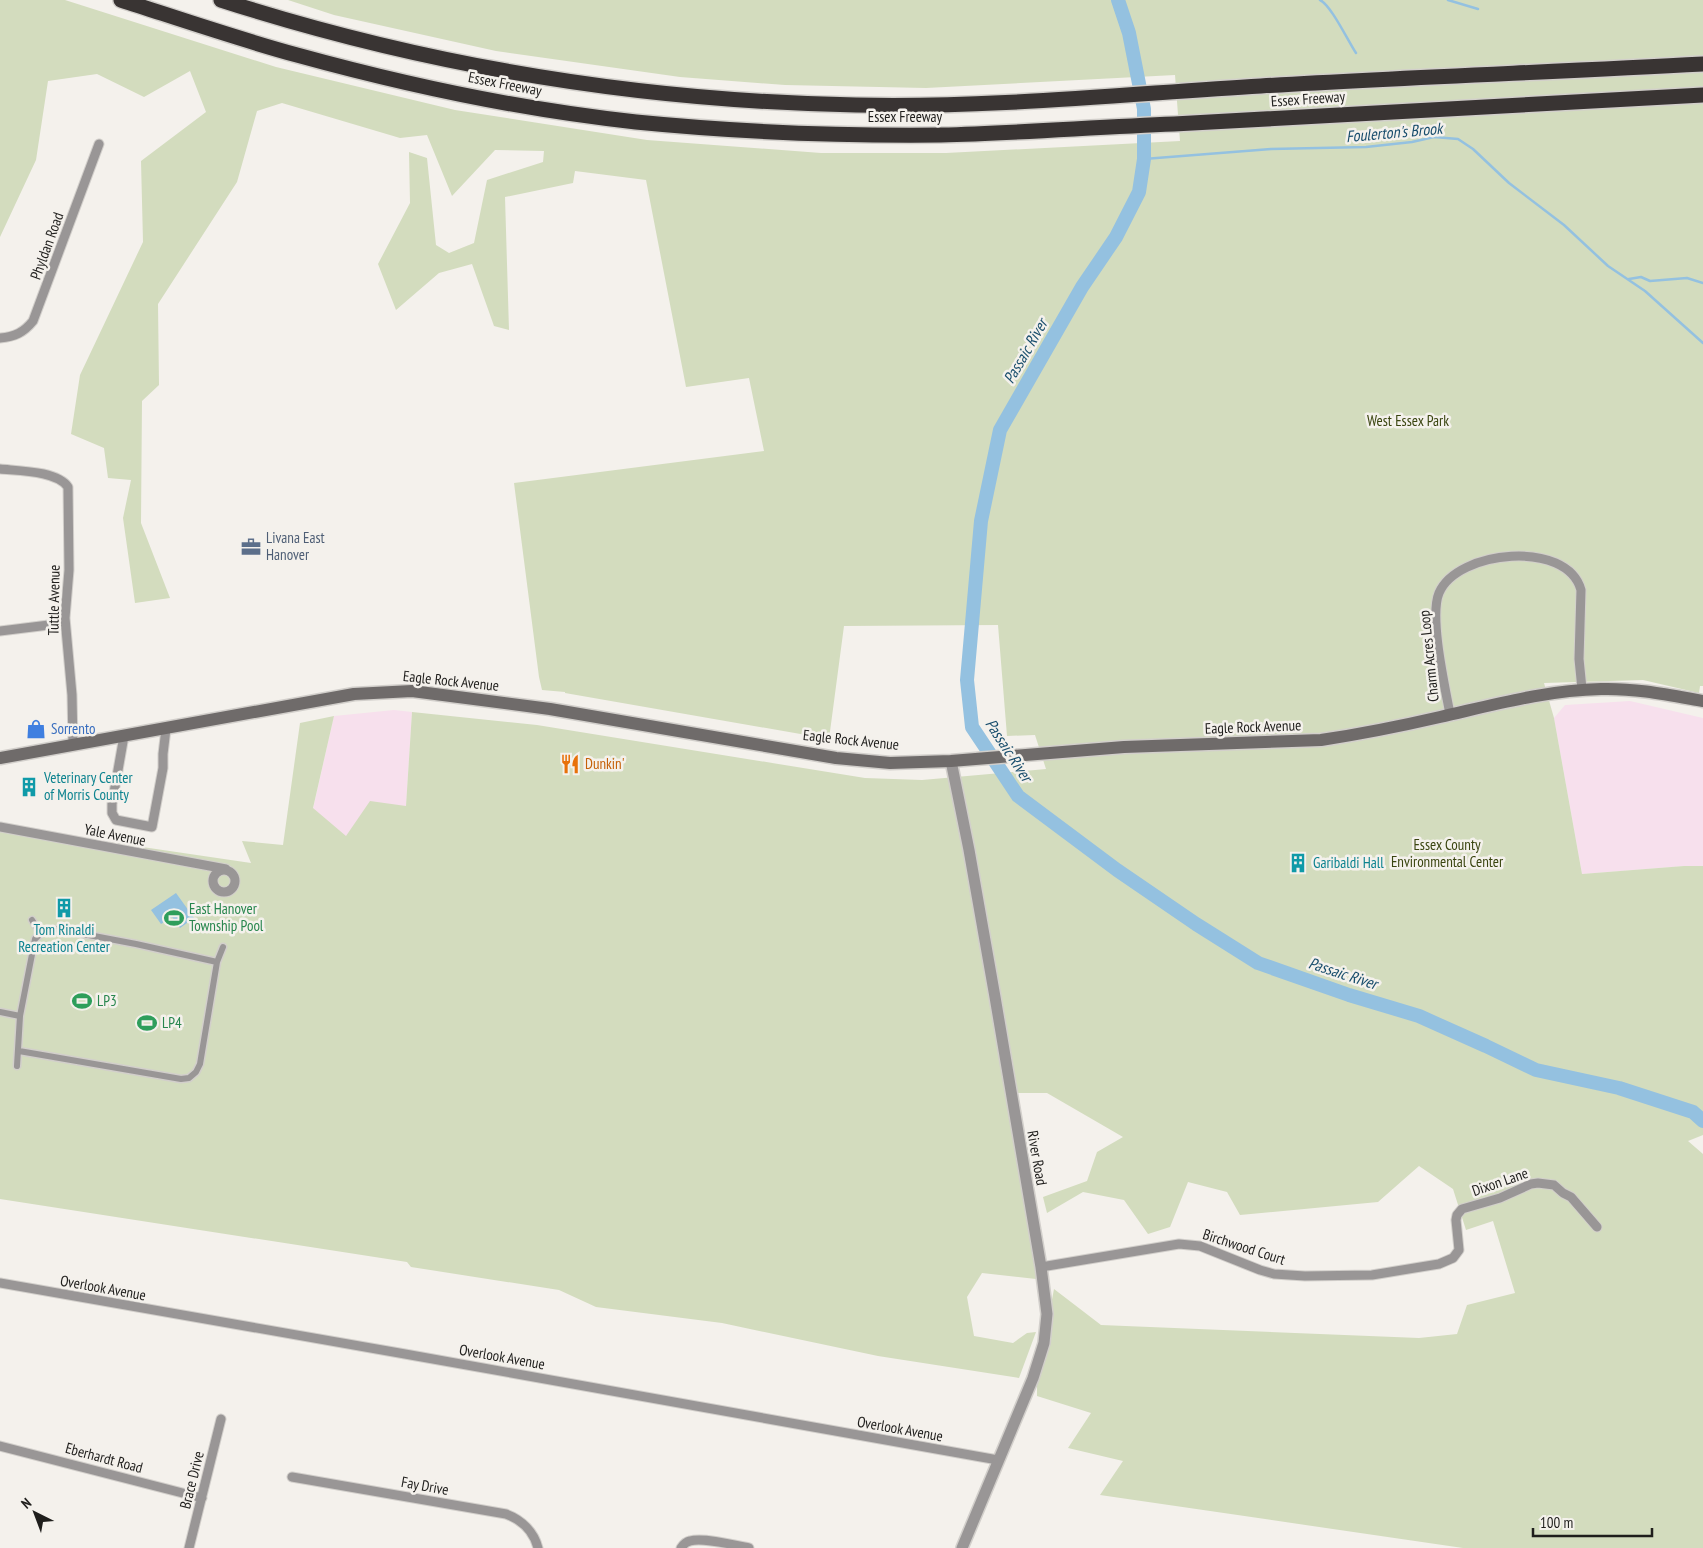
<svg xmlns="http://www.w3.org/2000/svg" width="1703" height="1548" font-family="'PT Sans Narrow',sans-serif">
	<rect width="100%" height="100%" fill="#f4f1ec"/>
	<!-- industrial -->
	<path fill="#f7e0ed" d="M1630 701 1703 718V866H1684L1582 874 1554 718 1565 705Z
		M394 710 412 712 406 806 346 837 313 809 334 716Z"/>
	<!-- green -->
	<path fill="#d3dcbe" d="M0 0H65L276 67 455 110 647 140 821 153H946L1180 141 1175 75 926 88 785 85 680 77 496 51 334 15 288 0H1703V686H1700L1699 693 1643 680 1544 683 1554 718 1582 874 1684 866H1703V1135L1688 1141 1703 1154V1548H1463L1100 1495 1123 1461 1068 1448 1091 1413 1037 1396V1379L1054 1289 1101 1325 1419 1338 1457 1334 1467 1305 1515 1293 1493 1221 1466 1230 1453 1189 1419 1166 1378 1202 1240 1215 1227 1192 1188 1182 1170 1227 1148 1234 1124 1200 1083 1192 1047 1213 1043 1197 1087 1181 1097 1152 1123 1137 1047 1093H1013L1045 1280 982 1273 967 1297 974 1336 1013 1343 1027 1333 1036 1332 1019 1378 878 1356 722 1323 596 1307 559 1290 411 1267 407 1262 0 1199V826L251 863 242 841 283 845 300 723 334 716 313 808 346 836 370 801 406 806 412 712 537 725 865 778 922 780 1046 769 1035 735 1007 736 998 625 844 626 829 739 565 693V692L542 690 539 677 514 483 764 451 749 378 686 387 646 180 575 171 573 183 505 197 509 330 494 326 472 264 439 273 396 310 378 264 410 203 409 152 427 158 436 245 449 253 474 243 487 180 543 162 544 151 495 150 452 196 427 135 400 138 282 103 257 111 237 182 158 304 159 385 142 401 141 523 170 598 135 603 123 518 131 480 108 478 104 448 71 434 80 375 143 242 141 161 206 112 190 71 144 97 97 74 48 81 36 160 0 237Z"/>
	<!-- water -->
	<path fill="#94c1e0" d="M176 893 194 918 180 928 172 917 161 924 151 910Z"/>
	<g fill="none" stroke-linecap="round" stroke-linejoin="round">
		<!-- stream -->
		<path stroke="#94c1e0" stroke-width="2.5" d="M1320 0C1331 5 1348 41 1356 53
			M1448 0 1478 9
			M1144 159 1271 149 1366 147 1412 142 1434 137 1458 139 1473 149 1509 183 1564 225 1608 266 1645 291 1703 343
			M1629 279 1641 277 1650 281 1687 278 1703 283"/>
		<!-- river -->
		<path stroke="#94c1e0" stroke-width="14" d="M1118 0 1129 33 1144 109V159L1139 192 1116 237 1082 287 1000 430 981 521 967 680 972 727 1018 796 1117 870 1196 924 1258 963 1349 995 1419 1016 1486 1046 1536 1070 1619 1088 1693 1112 1703 1121"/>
		<defs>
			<path id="pedestrian" d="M32 920 40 933
				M217 962 223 947
				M0 1012 20 1016
				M17 1066 20 1016 35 939C41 932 47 930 57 929L136 944 217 962 200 1064 196 1072 189 1078 181 1079 19 1051"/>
			<path id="minor" d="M0 338C15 337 24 332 33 321L99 144
				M0 469C19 471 57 471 68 487L69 570 65 618 72 695 73 745
				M0 631 65 623
				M1450 714C1445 687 1429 617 1439 593 1457 550 1567 539 1581 590L1579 659 1582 689
				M124 736 112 804V813L116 820 152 827 163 768V754L166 729
				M0 827 226 869
				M213 881a11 11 0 1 1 22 0a11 11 0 1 1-22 0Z
				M1041 1267 1179 1244 1200 1246 1260 1270 1274 1274 1305 1276 1372 1275 1439 1264 1453 1258 1459 1250 1456 1220 1457 1215 1462 1209 1500 1198 1531 1184 1538 1183 1554 1185 1563 1193 1571 1197 1597 1227
				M0 1283 405 1354 998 1460
				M0 1446 202 1498
				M292 1477 506 1514C522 1520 534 1532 538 1548
				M189 1548 221 1419
				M681 1548C683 1545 685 1542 690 1541 702 1537 735 1545 749 1548"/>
			<path id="tertiary" d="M951 761 969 850 995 997 1041 1267 1047 1314 1044 1343 1033 1378 962 1548"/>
			<path id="secondary" d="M0 758 354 694 412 691 550 709 836 758 890 763 951 761 1124 747 1321 740C1361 734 1401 726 1440 717 1493 705 1547 690 1601 689 1636 688 1669 695 1703 701"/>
			<path id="motorway" d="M121 0C180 19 238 39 297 55 406 85 524 110 636 122 737 132 839 136 941 135 1019 133 1096 127 1174 124 1350 115 1526 104 1703 95
				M221 0C426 66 640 101 856 105 991 108 1126 94 1261 86 1408 77 1556 72 1703 64"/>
		</defs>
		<!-- pedestrian casing -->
		<use href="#pedestrian" stroke="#d2cfcb" stroke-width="9"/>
		<!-- minor casing -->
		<use href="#minor" stroke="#d2cfcb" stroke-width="11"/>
		<!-- tertiary casing -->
		<use href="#tertiary" stroke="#d2cfcb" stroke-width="14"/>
		<!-- secondary casing -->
		<use href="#secondary" stroke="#d2cfcb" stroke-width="15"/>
		<!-- motorway casing -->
		<use href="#motorway" stroke="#d2cfcb" stroke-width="18"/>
		<!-- pedestrian -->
		<use href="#pedestrian" stroke="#999696" stroke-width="6"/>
		<!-- minor -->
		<use href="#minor" stroke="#999696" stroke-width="9"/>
		<!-- tertiary -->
		<use href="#tertiary" stroke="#999696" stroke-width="11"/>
		<!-- secondary -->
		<use href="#secondary" stroke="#6f6b6a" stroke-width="12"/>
		<!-- motorway -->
		<use href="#motorway" stroke="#393433" stroke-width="15"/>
	</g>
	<!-- icons -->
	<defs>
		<symbol id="office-bare" viewBox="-9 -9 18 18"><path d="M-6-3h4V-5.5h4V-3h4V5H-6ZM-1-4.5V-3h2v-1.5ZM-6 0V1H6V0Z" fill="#5c6f8a" stroke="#f4f1ec" stroke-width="2.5" paint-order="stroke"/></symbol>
		<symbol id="shop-bare" viewBox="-9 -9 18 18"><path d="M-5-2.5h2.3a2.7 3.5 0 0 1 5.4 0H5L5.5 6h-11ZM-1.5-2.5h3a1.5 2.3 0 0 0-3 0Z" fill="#3f7fe0" stroke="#f4f1ec" stroke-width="2.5" paint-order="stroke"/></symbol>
		<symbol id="restaurant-bare" viewBox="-9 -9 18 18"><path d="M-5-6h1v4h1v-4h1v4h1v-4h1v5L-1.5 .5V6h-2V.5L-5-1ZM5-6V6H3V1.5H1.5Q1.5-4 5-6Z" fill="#e8710a" stroke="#f4f1ec" stroke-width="2.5" paint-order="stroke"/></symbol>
		<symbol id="building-bare" viewBox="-9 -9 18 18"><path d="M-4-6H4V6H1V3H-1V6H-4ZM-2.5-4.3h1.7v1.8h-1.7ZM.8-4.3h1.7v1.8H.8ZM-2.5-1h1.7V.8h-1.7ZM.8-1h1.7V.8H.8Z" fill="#0f9aa8" stroke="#f4f1ec" stroke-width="2.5" paint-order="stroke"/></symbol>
		<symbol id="stadium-bare" viewBox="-9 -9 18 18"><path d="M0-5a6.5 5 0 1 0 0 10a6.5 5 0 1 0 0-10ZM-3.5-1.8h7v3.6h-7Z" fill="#2e9e5b" stroke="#f4f1ec" stroke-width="2.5" paint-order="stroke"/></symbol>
	</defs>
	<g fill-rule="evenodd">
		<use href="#office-bare" x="237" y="533" width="28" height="28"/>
		<use href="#shop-bare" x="22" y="715" width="28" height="28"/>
		<use href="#restaurant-bare" x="556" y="750" width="28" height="28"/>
		<use href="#building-bare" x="15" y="773" width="28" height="28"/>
		<use href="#building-bare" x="1284" y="849" width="28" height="28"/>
		<use href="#building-bare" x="50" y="894" width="28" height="28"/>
		<use href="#stadium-bare" x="160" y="904" width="28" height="28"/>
		<use href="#stadium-bare" x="68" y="987" width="28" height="28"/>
		<use href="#stadium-bare" x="133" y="1009" width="28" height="28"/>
	</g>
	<g text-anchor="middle" stroke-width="5" stroke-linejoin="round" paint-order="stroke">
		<!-- street labels -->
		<g font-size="15" fill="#1f1e1c" stroke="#f4f1ec">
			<text transform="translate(505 84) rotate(11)" y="5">Essex Freeway</text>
			<text transform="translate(1308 99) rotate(-4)" y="5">Essex Freeway</text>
			<text x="905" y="122">Essex Freeway</text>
			<text transform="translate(47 246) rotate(-70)" y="5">Phyldan Road</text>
			<text transform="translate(54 600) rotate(-89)" y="5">Tuttle Avenue</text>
			<text transform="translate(1429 656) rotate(-96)" y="5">Charm Acres Loop</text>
			<text transform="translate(451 681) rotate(6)" y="5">Eagle Rock Avenue</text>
			<text transform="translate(1253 727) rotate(-2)" y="5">Eagle Rock Avenue</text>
			<text transform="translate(851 740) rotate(6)" y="5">Eagle Rock Avenue</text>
			<text transform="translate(115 835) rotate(11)" y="5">Yale Avenue</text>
			<text transform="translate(1037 1158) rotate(80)" y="5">River Road</text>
			<text transform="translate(1500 1182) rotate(-19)" y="5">Dixon Lane</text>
			<text transform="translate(1244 1247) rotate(18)" y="5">Birchwood Court</text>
			<text transform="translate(103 1288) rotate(10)" y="5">Overlook Avenue</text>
			<text transform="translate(502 1357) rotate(10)" y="5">Overlook Avenue</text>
			<text transform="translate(900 1429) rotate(10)" y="5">Overlook Avenue</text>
			<text transform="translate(104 1458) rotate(15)" y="5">Eberhardt Road</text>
			<text transform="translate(192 1480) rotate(-76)" y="5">Brace Drive</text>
			<text transform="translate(425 1486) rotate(10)" y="5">Fay Drive</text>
		</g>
		<!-- park labels -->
		<g font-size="15" fill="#3a4510" stroke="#f4f1ec">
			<text x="1408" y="426">West Essex Park</text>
			<text x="1447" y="850">Essex County<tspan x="1447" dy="17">Environmental Center</tspan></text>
		</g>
		<!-- service labels -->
		<g font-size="15" fill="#4e5e75" stroke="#f4f1ec" text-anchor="start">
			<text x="266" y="543">Livana East<tspan x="266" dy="17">Hanover</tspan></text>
		</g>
		<!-- shop labels -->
		<g font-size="15" fill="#366cbe" stroke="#f4f1ec" text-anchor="start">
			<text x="51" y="734">Sorrento</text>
		</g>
		<!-- food labels -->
		<g font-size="15" fill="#c56008" stroke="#f4f1ec" text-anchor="start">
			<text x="585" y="769">Dunkin'</text>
		</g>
		<!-- culture labels -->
		<g font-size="15" fill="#0d838f" stroke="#f4f1ec" text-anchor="start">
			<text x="44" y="783">Veterinary Center<tspan x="44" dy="17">of Morris County</tspan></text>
			<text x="1313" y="868">Garibaldi Hall</text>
			<text x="64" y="935" text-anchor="middle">Tom Rinaldi<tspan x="64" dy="17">Recreation Center</tspan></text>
		</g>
		<!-- leisure labels -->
		<g font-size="15" fill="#27864d" stroke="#f4f1ec" text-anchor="start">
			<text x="189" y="914">East Hanover<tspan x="189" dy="17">Township Pool</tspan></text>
			<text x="97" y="1006">LP3</text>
			<text x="162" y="1028">LP4</text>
		</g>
		<!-- water labels -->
		<g font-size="16" font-style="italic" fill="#184d6c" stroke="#f4f1ec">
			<text transform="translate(1394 132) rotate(-5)" y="6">Foulerton's Brook</text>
			<text transform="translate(1025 351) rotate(-60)" y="6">Passaic River</text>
			<text transform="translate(1009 750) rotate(57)" y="6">Passaic River</text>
			<text transform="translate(1343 973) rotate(18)" y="6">Passaic River</text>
		</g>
	</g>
	<!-- north arrow -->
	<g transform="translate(35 1513) rotate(318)" stroke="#f4f1ec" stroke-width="4" paint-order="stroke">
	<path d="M0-4L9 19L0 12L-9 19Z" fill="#1f1e1c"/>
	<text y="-8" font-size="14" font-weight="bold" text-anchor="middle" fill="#1f1e1c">N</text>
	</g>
	<!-- scale -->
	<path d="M1533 1528v8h119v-8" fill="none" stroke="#1f1e1c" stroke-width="2.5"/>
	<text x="1540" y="1528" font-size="15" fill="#1f1e1c" stroke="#f4f1ec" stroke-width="4" paint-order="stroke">100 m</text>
</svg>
